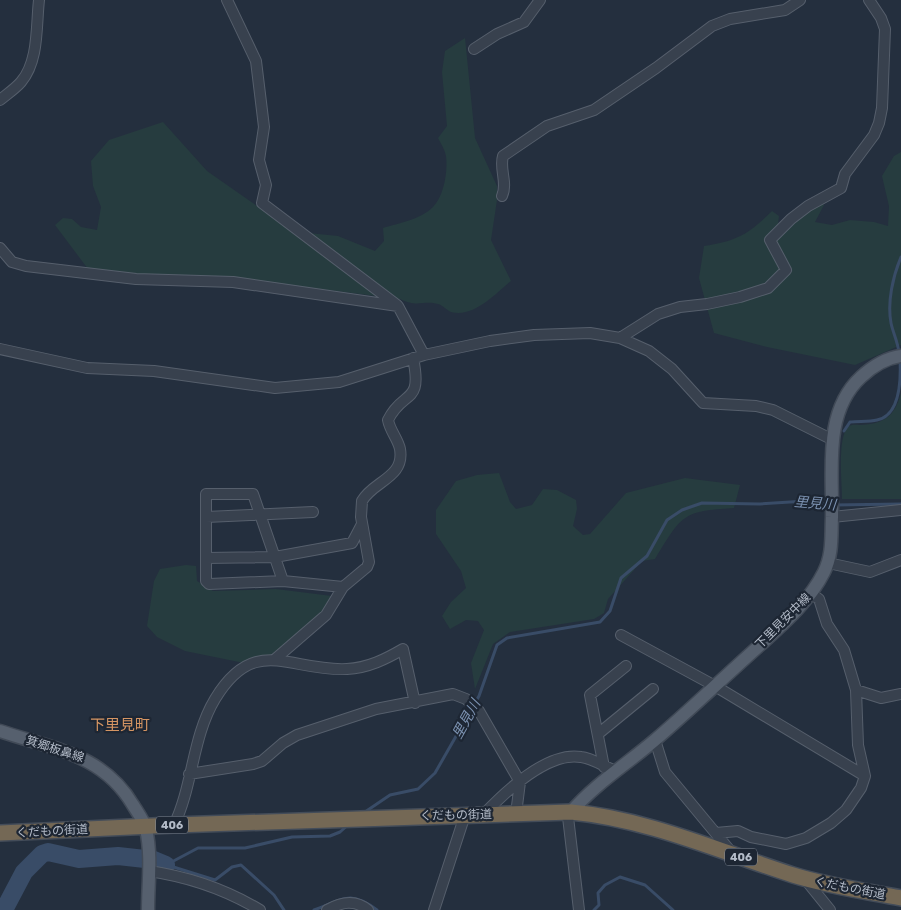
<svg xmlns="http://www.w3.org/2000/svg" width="901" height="910" font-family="Rubik,'Noto Sans JP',sans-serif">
	<rect width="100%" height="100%" fill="#242f3e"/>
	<!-- green -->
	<path fill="#263c3f" d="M465 38 475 138 497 186V200L491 240 511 281C495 294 474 318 451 312 446 310 443 305 438 304 423 300 418 308 400 299L240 279 155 278 88 269 55 225 63 218 72 219 81 227 97 230 101 207 93 186 91 161 109 140 163 122 207 171 277 220 308 233 338 236 375 251 384 241 383 228C399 223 420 220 433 207 444 196 448 171 446 156 445 150 441 144 438 138L447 126 442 72 445 51Z
		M901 152V345L855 365 767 347 714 333 699 278 704 246C737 241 749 234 772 211L779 216 777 233 822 201 824 205 815 222 832 225 850 220 874 222 888 226 889 206 882 176 894 156Z
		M901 393V499H842C842 483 837 438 848 427 851 424 856 425 860 425 883 424 895 417 901 393Z
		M499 473 510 502 516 509 532 505 543 489 557 490 576 500 577 509 573 526 583 535 590 534 626 493 685 478 740 485 734 508C682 511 682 515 655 559L642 561 608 599 604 613 594 619 510 632 493 644 475 689 471 663 484 630 478 621 466 620 450 629 442 616 451 602 466 588 461 571 436 534V510L456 481 477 475Z
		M186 565 196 566 197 581 213 591 276 589 332 596 322 615 273 655 244 663 185 651 157 637 147 626 154 581 160 569Z"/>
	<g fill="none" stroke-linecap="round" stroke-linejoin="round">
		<!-- stream -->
		<path stroke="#394c67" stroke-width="3" d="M899 353C898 342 893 333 891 323 887 302 893 276 901 257
			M844 431 850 422C859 421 869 422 877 420 901 415 901 379 900 359
			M834 505 901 504
			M362 814 390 795 418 789 435 773 479 696 497 645 507 638 600 622 610 611 621 578 647 556 667 520 682 510 702 503 760 504 806 501 828 504
			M166 865 198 848H245L292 837 330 836 340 832 349 824
			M167 865 215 880 232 867 241 865 274 895 284 910
			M314 910C342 900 349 889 377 910
			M594 910 599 905 598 893 605 885 620 877 645 885 673 910"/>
		<!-- river -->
		<path stroke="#394c67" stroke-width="18" d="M4 910 24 872 42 854 48 852 79 859 118 856 154 860 166 865"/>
		<defs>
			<path id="minor" d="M227 0 256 61 264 127 259 160 266 185 262 203 397 305
				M474 49 497 34 524 22 540 0
				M0 100C7 94 15 89 21 82 39 61 36 26 39 0
				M502 196C508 183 499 169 503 156L547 126 594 110 656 68 712 26 730 19 785 10 800 0
				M0 248 12 262 26 266 136 279 233 282 398 306 424 355
				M620 338 658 314 680 307 707 304 740 297 768 288 786 270 770 240 791 219 808 206 841 188 845 174 874 135 879 123 882 108 885 29 881 18 869 0
				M0 349 87 368 154 371 275 388 339 382 424 355 490 341 534 335 590 333 620 338 649 351 672 369 703 403 756 406 773 410 833 440
				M206 517 313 512
				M832 517 901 510
				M206 558 275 557 352 543 362 524
				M828 563 870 572 901 560
				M283 581 253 494H206V581L209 584 283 581 343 587
				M621 635 715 686 865 776
				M274 660 326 615 343 587 367 567 369 562 361 517 362 501C373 481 405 478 400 449 398 439 390 431 388 420 403 389 423 406 413 358
				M856 690 881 698 901 694
				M598 734 653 689
				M655 740 665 772 732 853
				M604 767 590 695 626 666
				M189 774 253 764 262 761 283 743 297 735 376 709 453 694 466 699 479 711 520 782 516 814
				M571 812 568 817 579 910
				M484 814C505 792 548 751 581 757 592 758 605 767 616 771
				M174 825C193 786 192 737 215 699 255 633 290 672 347 669 368 668 386 659 403 649L415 703
				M716 833 738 831 751 837 786 844 806 838 831 823 846 810 861 788 865 776 858 745 856 690 844 650 827 624 819 599 811 594
				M149 871C190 877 225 889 260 910
				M805 879 830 910
				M327 910C341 902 355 899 368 910
				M434 910 465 815"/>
			<path id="major" d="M0 731C53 749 103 754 133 805 138 813 144 821 146 829 152 856 148 883 148 910
				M571 812C595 784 627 764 655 740 690 710 724 677 759 646 783 624 809 602 824 572 833 554 831 536 832 517 833 470 823 412 861 377 873 366 886 358 901 356"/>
			<path id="highway" d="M0 833 174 825 571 812C648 819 721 852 793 875 828 886 865 891 901 898"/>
		</defs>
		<!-- minor casing -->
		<use href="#minor" stroke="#565f6c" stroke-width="12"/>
		<!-- major casing -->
		<use href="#major" stroke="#414a57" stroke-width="15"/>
		<!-- highway casing -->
		<use href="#highway" stroke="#434c59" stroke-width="18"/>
		<!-- minor -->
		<use href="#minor" stroke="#38414e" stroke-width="10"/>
		<!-- major -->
		<use href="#major" stroke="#56606e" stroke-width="12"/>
		<!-- highway -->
		<use href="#highway" stroke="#746855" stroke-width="15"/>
	</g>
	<g text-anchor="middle" stroke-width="4.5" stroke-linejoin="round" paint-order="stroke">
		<!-- shield labels -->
		<g fill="#1d2633" stroke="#878f9c" stroke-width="1">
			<rect x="156" y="816.5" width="32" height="17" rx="4"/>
			<rect x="725" y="848.5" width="32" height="17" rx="4"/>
		</g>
		<g font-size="11" font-weight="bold" fill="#b4bcc9">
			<text x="172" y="829">406</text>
			<text x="741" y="861">406</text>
		</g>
		<!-- street labels -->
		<g font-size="12" fill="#b4bcc9" stroke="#1d2633">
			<text transform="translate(783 621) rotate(-45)" y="4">下里見安中線</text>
			<text transform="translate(55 749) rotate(18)" y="4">箕郷板鼻線</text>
			<text transform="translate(456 815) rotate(-1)" y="4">くだもの街道</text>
			<text transform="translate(52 831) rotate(-3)" y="4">くだもの街道</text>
			<text transform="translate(850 888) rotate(11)" y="4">くだもの街道</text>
		</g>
		<!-- water labels -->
		<g font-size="14" font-style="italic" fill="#7c92b1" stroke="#1d2633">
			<text transform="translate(815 503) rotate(5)" y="5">里見川</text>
			<text transform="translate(466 719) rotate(-61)" y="5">里見川</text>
		</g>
		<!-- quarter labels -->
		<g font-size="15" fill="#d59563" stroke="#1d2633">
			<text x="120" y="730">下里見町</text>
		</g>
	</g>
</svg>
